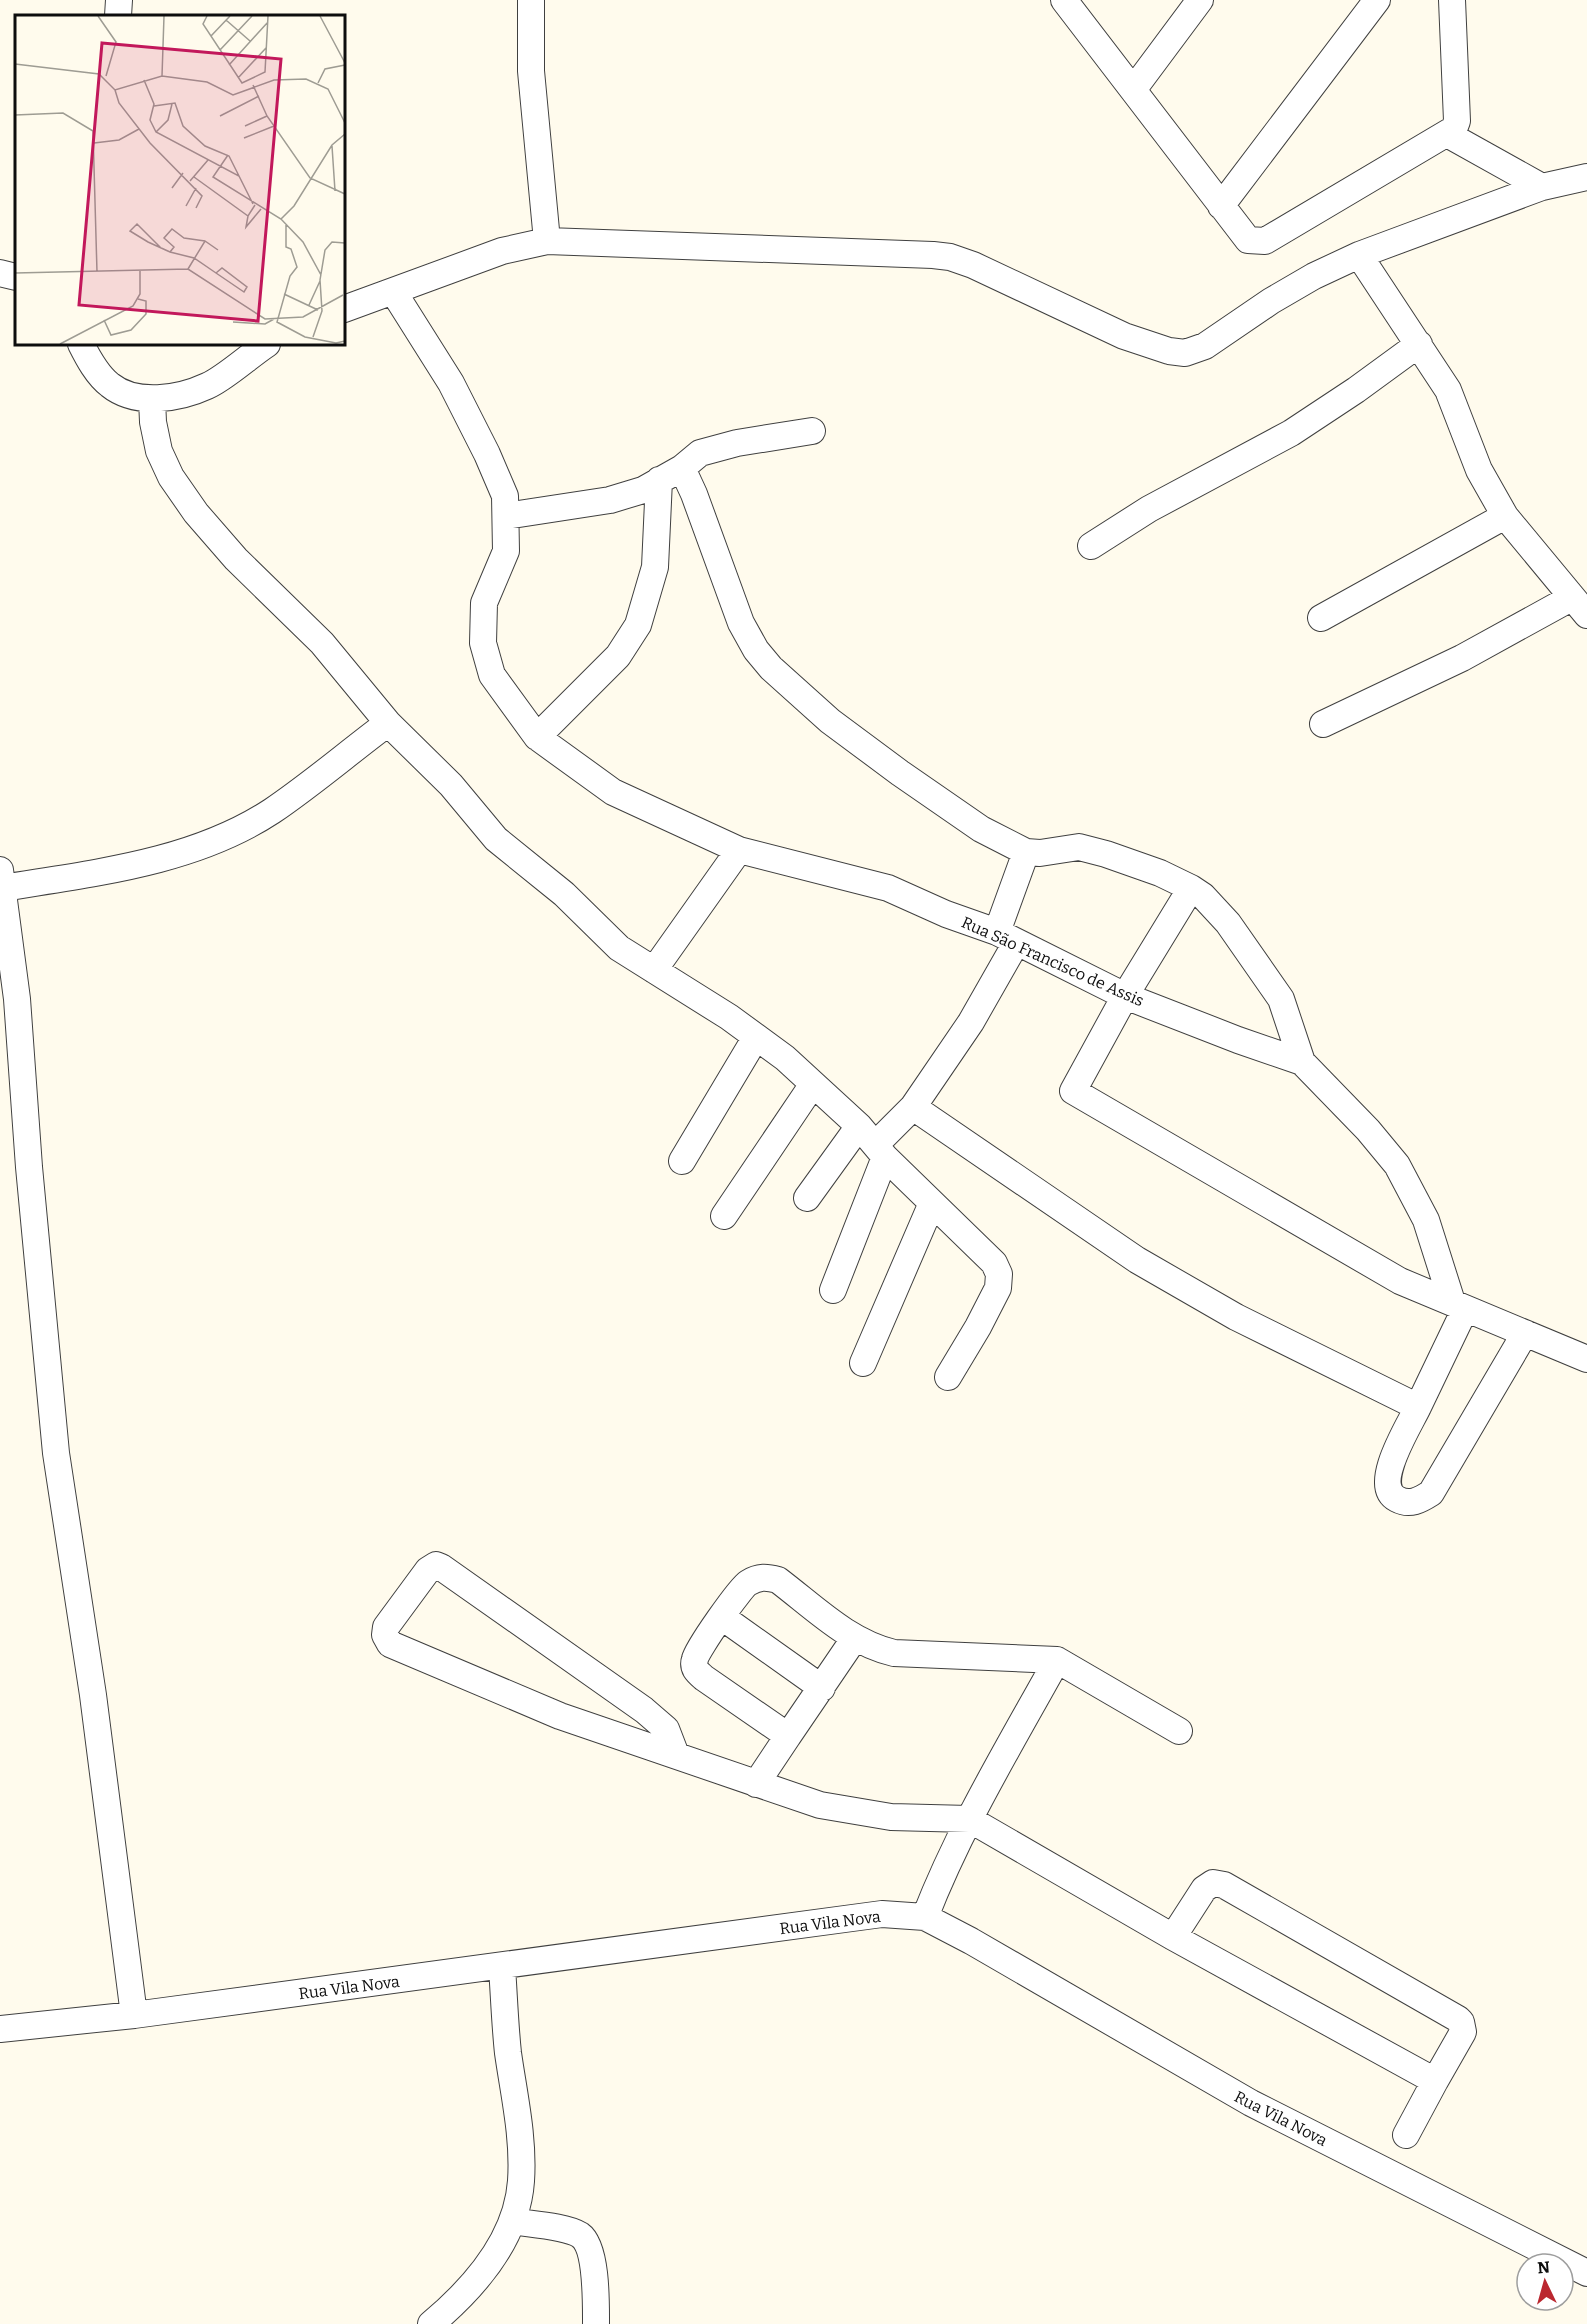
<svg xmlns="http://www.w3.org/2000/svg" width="1587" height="2324" font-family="Bitter,serif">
	<rect width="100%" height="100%" fill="#fffbed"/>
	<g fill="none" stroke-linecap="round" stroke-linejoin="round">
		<defs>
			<path id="minor" d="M531 0V71L547 241
				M1064 0 1248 240 1265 241 1454 129 1457 121 1452 0
				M118 16 119 0
				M1133 90 1200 0
				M1447 134 1542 187
				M1221 206 1377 0
				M1359 255 1448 390 1479 470 1505 516 1587 615
				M0 273 16 277
				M393 291 451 383 487 454 505 496 506 551 484 603 483 643 492 675 537 737 613 792 739 850 888 888 946 914 997 932 1125 996 1238 1040 1302 1062 1368 1130 1397 1165 1426 1220 1452 1302
				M344 309 502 251 547 241 933 255 950 257 973 265 1124 336 1169 351 1185 353 1205 346 1271 301 1314 276 1359 255 1542 187 1587 177
				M81 344C88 358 97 375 110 385 136 406 179 399 207 386 224 379 250 355 267 344
				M152 399 153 422 159 451 171 477 196 513 236 559 322 643 388 723 451 785 496 839 564 894 619 948 729 1017 785 1058 859 1126 885 1157 994 1263 999 1274 998 1288 978 1327 948 1377
				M682 468 700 453 737 443 812 431
				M506 516 610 500 643 490 682 468 694 494 741 623 756 650 771 668 830 721 900 773 981 829 1026 852 1040 853 1079 847 1106 854 1160 873 1191 888 1203 896 1228 923 1281 999 1302 1062
				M1091 546 1149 509 1291 433 1356 390 1419 344
				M1321 618 1505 516
				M1323 724 1462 658 1571 598
				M537 737 618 656 638 625 655 567 659 480
				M0 870 17 999 29 1167 56 1453 93 1695 134 2015
				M2 888C93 873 193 863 272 811 312 784 349 752 388 723
				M1191 888 1125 996 1073 1091 1400 1281 1587 1359
				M997 932 1026 852
				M654 970 739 850
				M913 1107 1137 1260 1236 1317 1418 1407 1465 1309
				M875 1145 913 1107 971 1022 1016 943
				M682 1161 756 1037
				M807 1198 859 1126
				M724 1216 813 1084
				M833 1290 885 1157
				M863 1363 932 1203
				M1418 1407C1409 1426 1371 1485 1397 1499 1410 1506 1420 1500 1431 1493L1525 1333
				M722 1617 822 1688
				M788 1736 854 1639
				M676 1755 666 1729 644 1710 441 1567 436 1565 428 1570 386 1627 385 1635 390 1644 560 1716 820 1805 891 1817 969 1819 1173 1937 1435 2081 1463 2032 1461 2022 1458 2019 1224 1885 1213 1883 1204 1889 1173 1937
				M756 1784 788 1736 704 1678C697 1672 692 1668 695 1659 697 1649 740 1588 748 1583 759 1576 767 1577 778 1580 815 1608 848 1642 894 1653L1057 1660
				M925 1917C960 1827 1010 1745 1057 1660L1179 1731
				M0 2029 134 2015 882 1914 925 1917 971 1941 1251 2103 1587 2273
				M1406 2135 1435 2081
				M512 2221C529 2224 566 2226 580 2235 597 2247 596 2304 596 2324
				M431 2324C474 2288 517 2240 521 2181 524 2138 514 2095 508 2053 505 2025 504 1996 502 1967"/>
		</defs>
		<!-- minor casing -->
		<use href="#minor" stroke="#404040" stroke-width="28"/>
		<!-- minor -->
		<use href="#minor" stroke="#fff" stroke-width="26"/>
	</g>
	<g text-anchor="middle" stroke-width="6" stroke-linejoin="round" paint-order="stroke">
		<!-- street labels -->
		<g font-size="16" fill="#0d0d0d" stroke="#fff">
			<text transform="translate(1053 961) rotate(24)" y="6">Rua São Francisco de Assis</text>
			<text transform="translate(830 1922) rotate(-7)" y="6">Rua Vila Nova</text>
			<text transform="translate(349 1987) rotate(-7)" y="6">Rua Vila Nova</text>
			<text transform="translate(1281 2118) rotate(27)" y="6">Rua Vila Nova</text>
		</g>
	</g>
	<!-- overview -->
	<g transform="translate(15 15)">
		<rect width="330" height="330" fill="#fffbed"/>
		<path fill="none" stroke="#9e9c93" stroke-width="1.5" d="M83 1 101 27 91 61M192 1 188 9 227 68 250 57 253 1M305 1 330 48M211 5 235 26M196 21 215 1M205 35 237 1M0 49 84 59 100 75 147 61 192 67 218 80 259 65 291 64 313 74 330 108M214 50 253 7M147 61 149 1M223 63 251 33M129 65 139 89 135 105 141 117 224 161 238 189M303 68 310 54 330 50M238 70 252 101 295 163 330 179M100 75 104 88 135 128 187 181 181 193M139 91 160 88 168 111 190 131 214 141 224 161M0 100 48 98 78 116 82 257M205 101 244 81M230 111 252 101M141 117 153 105 157 89M229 123 259 111M79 128 104 125 124 114M317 131 320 176M213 140 198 162 266 204 288 227 306 260M179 162 233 201 240 190M175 166 193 145M157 173 168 158M171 191 181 173M233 201 231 212 246 194M266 204 279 191 317 130 330 119M271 209V232L276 234 282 252 275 261 262 307 290 322 321 328 330 326M146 233 122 209 115 216 133 227 155 237 179 243 201 258 229 277 232 272 207 253 201 258M155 237 159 232 149 223 157 214 169 223 190 226M173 254 190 226 203 235M0 258 173 254 250 304 288 302 328 280M330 264V322M269 279 303 295M294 290 305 266M89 305 96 320 116 315 131 299V286L123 284M218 307 250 309 259 304M298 322 307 296 305 265 310 235 317 227 330 228M45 329 118 291 125 279V255"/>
		<path fill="#c2185b" fill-opacity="0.15" stroke="#c2185b" stroke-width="3" d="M87 28 266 44 243 306 64 290Z"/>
		<rect width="330" height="330" fill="none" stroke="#0d0d0d" stroke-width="3"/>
	</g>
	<!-- north arrow -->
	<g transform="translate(1545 2282) rotate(355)"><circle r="28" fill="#ffffff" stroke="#9e9e9e" stroke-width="1.5"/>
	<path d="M0-4.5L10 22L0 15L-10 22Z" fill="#bb272f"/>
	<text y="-9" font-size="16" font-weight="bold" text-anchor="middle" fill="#0d0d0d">N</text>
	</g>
</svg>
